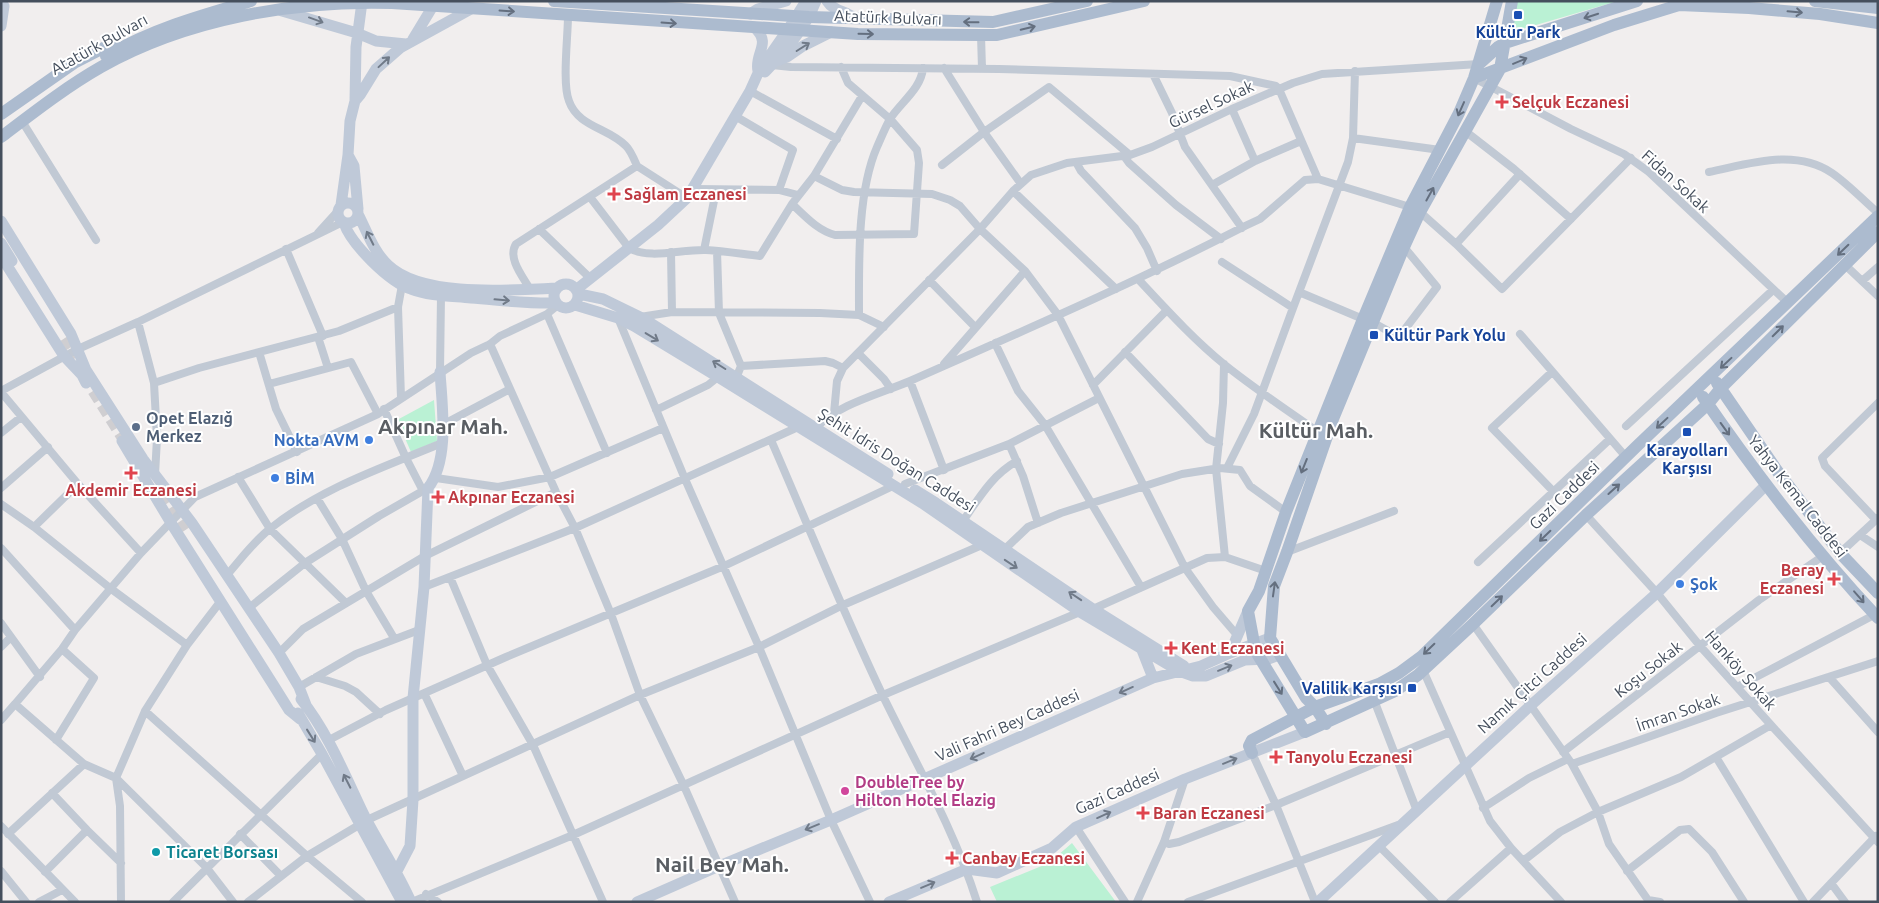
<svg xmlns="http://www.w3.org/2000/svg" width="1879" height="903" font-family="Ubuntu,sans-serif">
	<rect width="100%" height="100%" fill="#f1eeee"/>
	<!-- green -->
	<path fill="#baf1d4" d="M1517 1H1618L1512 32Z
		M434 400 437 441 411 452 397 420Z
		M1072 843 1116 902H997L990 887 1049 863Z"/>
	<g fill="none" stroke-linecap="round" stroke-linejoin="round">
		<!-- secondary-tunnel -->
		<path stroke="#cfced1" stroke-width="11" stroke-dasharray="11 5.5" stroke-linecap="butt" d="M65 338 77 357
			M93 391 128 447
			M163 493 187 529"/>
		<!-- street -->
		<path stroke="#c1c9d4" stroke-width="8" d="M568 16C568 36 562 84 569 101 578 127 609 128 626 146 631 151 634 159 637 166
			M981 35 982 69
			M772 65 791 67 999 69 1230 76 1276 86 1279 89 1318 179
			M944 68 984 132 1021 184
			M1153 74 1172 113 1185 147 1242 228
			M1474 78 1571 129 1624 154 1649 172 1788 303
			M750 91 837 139
			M1232 109 1255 161
			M735 116 793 150 779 190
			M25 126 96 240
			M1465 131 1514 169 1571 219
			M1353 138 1440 150
			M1124 156 1129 163 1176 205 1221 239
			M1076 162 1081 171 1135 228 1147 248 1157 271
			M942 165 984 132 1049 87 1130 155
			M1709 172C1749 164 1795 148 1832 173 1848 184 1863 200 1878 213
			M814 176 842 190 854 192 932 194 950 200 960 206 980 229 1025 271 1058 315 1185 568 1213 607 1237 635
			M1212 185 1255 161 1301 141
			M693 189 779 190 798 195
			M1013 191 1116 289
			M590 197 629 248C650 260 681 249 706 250 724 251 742 254 760 256L792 204 814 176 862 96
			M792 204C805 216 817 230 835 235L914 234 919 163 917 150 890 119 848 83 841 67
			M1420 212 1456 244 1502 289 1631 158
			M539 229 591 279
			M318 233 338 211
			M1456 244 1520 174
			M286 249 323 336
			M704 250 716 191
			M717 251 719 313 741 366 737 376
			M671 252 672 312
			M1222 262 1293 308
			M1844 264 1878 296
			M1138 279C1166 309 1193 339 1225 365 1255 389 1287 410 1318 432
			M929 280 975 327
			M1862 281 1878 267
			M530 289C523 277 507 258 516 244L637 166 687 198
			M1299 292 1363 319
			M547 314 607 453
			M859 315C859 264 857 193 877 147 881 138 885 128 890 119 901 102 921 89 923 68
			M640 317 672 312 820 313 859 315 884 327
			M618 318 685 479 759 647 831 820 870 902
			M138 322 154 383
			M1372 322 1399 337 1437 287 1404 247
			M1520 334 1626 457
			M318 337 328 368
			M995 343 1018 391 1045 425 1141 587
			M490 344 556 492 575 528 611 614 640 695 684 786 735 902
			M259 352 276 409 297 452
			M1125 352 1208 439 1219 444
			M858 353 884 379 891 389
			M944 364 1025 271
			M1224 364 1223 403 1216 469 1225 557
			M741 366 825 361 833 363 843 368
			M440 372 441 295
			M1552 372 1492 428 1553 491
			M910 381 944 470
			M269 384 351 362 378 414
			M1093 385 1167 310
			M1 391 78 349 138 322 343 222
			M1 392 78 484 141 553
			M401 398 398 307 402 285
			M384 409 406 458 423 491
			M656 410 708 385 718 377
			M834 413 837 381 843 368 980 229 1013 191 1031 175 1067 163 1130 155 1152 147 1232 109 1293 83 1322 74 1479 64
			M444 424 510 389
			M1626 426 1773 290
			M816 428C838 404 880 394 910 381 1023 331 1136 282 1245 226L1260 219 1305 180 1318 179 1410 207
			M1 433 21 417
			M771 440C808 525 843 612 883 696 916 764 954 829 977 902
			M1009 444 1023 476 1038 523
			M1227 468 1254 414 1293 308 1348 162 1353 138 1355 71
			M155 475 157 438 154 383 199 368 339 331 398 307
			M238 477 270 529 346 603
			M436 478 498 487 550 477 663 428
			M905 484 1009 444 1099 398
			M1 488 48 447
			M317 498 342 539 366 591 394 638
			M1 504 34 527 110 588 187 645
			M1586 515 1657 593 1700 646 1771 725 1878 842
			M1876 520 1825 466 1822 458 1878 403
			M963 521C979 498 992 475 1017 461
			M34 527 78 484
			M1860 535 1878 547
			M1 548 75 630
			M1005 549 1028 527 1061 513 1182 474 1220 468 1240 470 1250 486 1286 512
			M1287 552 1394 511
			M1840 553 1878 518
			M1478 562 1610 439
			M227 575C241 559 255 540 271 528 321 488 384 467 442 443
			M450 577 487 665 533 745 603 902
			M424 587 575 528 798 427
			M249 608 305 563 379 516 428 488
			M1 623 40 677
			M1473 624 1572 764 1598 812 1609 844 1648 900 1660 902
			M1 647 11 637
			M279 653 303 629 425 556 556 492
			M1423 670 1490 821 1511 848 1561 902
			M316 677 345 686 356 692 380 714
			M1829 677 1878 732
			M299 687 356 654 419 630
			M1737 687 1874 615
			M424 693 463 776
			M1374 700 1417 811
			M15 704 62 649 75 630 141 553 195 497 378 414 471 353 490 344 500 336 547 314 558 305
			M145 711 307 856 362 902
			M1 720 15 704 84 764 116 778 206 867 233 902
			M56 740 94 678 62 649
			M327 741 386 710 506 657 724 566 893 486
			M1563 752 1759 600 1823 556
			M1252 753 1276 805 1315 902
			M1716 757 1804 902
			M1572 764 1716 713 1878 661
			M1483 808 1529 778 1568 759
			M367 820 640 695 759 647 843 605 982 545
			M1 826 75 902
			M1076 827 1125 902
			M87 830 121 863
			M8 834 84 764
			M240 834 281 876
			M1164 842 1169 844 1179 842 1276 805 1450 732
			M1379 846 1435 902
			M1523 861 1560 832 1598 812 1681 777 1771 725
			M1 871 26 902
			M1627 871 1680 830 1689 829 1712 852 1744 902
			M45 872 87 830 52 793
			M1831 883 1845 902
			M426 894 438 902
			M39 902 62 890
			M121 902 120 806 116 778 145 711 187 645 220 602
			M173 902 322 754
			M248 902 307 856 359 825
			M412 902 573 835 883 695 1080 612 1093 609 1207 558 1225 557 1266 571
			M1137 902 1164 842 1185 779
			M1188 902 1398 825
			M1450 902 1511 848
			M1813 902 1876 836"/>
		<!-- secondary -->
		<path stroke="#bfc9d8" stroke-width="11" d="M827 1C834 12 845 10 854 18
			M282 11 357 33 376 41 406 44
			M750 14 758 9 786 1
			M1 26 4 6
			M755 28C772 44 754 53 758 71
			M413 39 433 6
			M777 61 787 57 803 46 831 32
			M765 72C785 51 805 29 816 1
			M355 101 356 47 362 2
			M348 155 354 166 358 209
			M338 213a10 10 0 1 1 20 0a10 10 0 1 1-20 0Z
			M341 205 348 155 350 121 355 101 360 95 376 69 400 48 471 9
			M359 216C367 232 374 252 388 265 422 298 512 290 557 288
			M1 221 71 334 86 370 143 459 192 523 279 653 299 687 306 705
			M344 223C351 244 389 282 411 289 429 296 452 296 471 298 499 300 528 304 556 303
			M1 243 12 261
			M1 256 64 356 82 375 86 383
			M554 296a12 12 0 1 1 24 0a12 12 0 1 1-24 0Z
			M577 289 658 225 687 198 750 91 759 71 789 28 806 1
			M579 294 603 299 644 319 888 474
			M575 305 618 318 634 326 718 377 922 503 1080 612 1179 671 1193 676H1206L1245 660 1268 659 1279 655
			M122 441 171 523 274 686 289 710 300 719
			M915 490 936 503 1093 609 1184 666
			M1142 650 1153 678
			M1230 653 1248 611
			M301 699C329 734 346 778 365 817 380 846 398 872 411 902
			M298 713 322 754 402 902
			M397 871 410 846 413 800V698L424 587 428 488C450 460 442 405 440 372
			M637 902 719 866 831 820 1153 678 1201 666 1230 653 1270 638
			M889 902 967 869 997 873 1052 848 1076 827 1185 779 1305 732
			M1318 902 1530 706 1657 593 1766 485"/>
		<!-- primary -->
		<path stroke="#acbbcf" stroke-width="12" d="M554 1 809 17 993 22 1087 1
			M1497 1 1474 78 1459 113 1410 207 1363 319 1286 512 1259 591 1248 611 1254 643 1258 655 1305 732 1395 691 1418 675 1473 624 1586 515 1708 404 1721 388 1878 232
			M1815 1 1878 8
			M106 56C153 29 199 16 251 1
			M1479 64 1498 47 1505 43 1637 1
			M1474 78 1614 25 1679 5 1749 8 1820 14 1878 23
			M1 114 74 63 113 43
			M1 137C34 112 66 87 101 67 186 19 295 0 392 3L858 34 981 35H997L1144 1
			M1717 383 1778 472 1840 553 1878 593
			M1703 397C1756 474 1814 550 1878 618
			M1326 724 1315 707 1306 698 1270 638 1274 586 1287 552 1333 419 1404 247 1420 212 1500 69 1512 1
			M1252 753 1249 746 1252 740 1315 707 1379 684 1399 673 1422 656 1637 446 1878 216"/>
	</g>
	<!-- one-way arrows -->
	<defs><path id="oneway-shaft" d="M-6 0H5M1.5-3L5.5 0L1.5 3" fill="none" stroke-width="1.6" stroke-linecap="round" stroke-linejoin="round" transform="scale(1.25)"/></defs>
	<g stroke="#646f7f">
		<use href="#oneway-shaft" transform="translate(507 11) rotate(4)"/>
		<use href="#oneway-shaft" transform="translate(1795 12) rotate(5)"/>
		<use href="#oneway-shaft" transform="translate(1591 16) rotate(162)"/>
		<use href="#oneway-shaft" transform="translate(971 22) rotate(-179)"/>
		<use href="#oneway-shaft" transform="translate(669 23) rotate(4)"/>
		<use href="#oneway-shaft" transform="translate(1028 28) rotate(-13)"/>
		<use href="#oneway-shaft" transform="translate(866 34) rotate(1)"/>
		<use href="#oneway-shaft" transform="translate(1520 61) rotate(-23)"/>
		<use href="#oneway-shaft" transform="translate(1461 109) rotate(114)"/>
		<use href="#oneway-shaft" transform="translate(1430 194) rotate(-61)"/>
		<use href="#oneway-shaft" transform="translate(1843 250) rotate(136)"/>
		<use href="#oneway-shaft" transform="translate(1778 331) rotate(-45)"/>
		<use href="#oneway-shaft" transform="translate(1726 363) rotate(137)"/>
		<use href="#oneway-shaft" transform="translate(1662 423) rotate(137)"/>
		<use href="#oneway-shaft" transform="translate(1725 429) rotate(54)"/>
		<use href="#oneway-shaft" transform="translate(1304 466) rotate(112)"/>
		<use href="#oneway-shaft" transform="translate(1614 489) rotate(-42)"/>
		<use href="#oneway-shaft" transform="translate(1545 536) rotate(136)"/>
		<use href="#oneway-shaft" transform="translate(1274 589) rotate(-82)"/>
		<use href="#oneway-shaft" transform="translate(1859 597) rotate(49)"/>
		<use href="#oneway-shaft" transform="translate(1497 601) rotate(-44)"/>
		<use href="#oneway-shaft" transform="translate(1429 649) rotate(136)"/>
		<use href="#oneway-shaft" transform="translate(1278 688) rotate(58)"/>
	</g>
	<g stroke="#707a88">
		<use href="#oneway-shaft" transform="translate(316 20) rotate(20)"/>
		<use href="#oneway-shaft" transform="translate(803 47) rotate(-32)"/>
		<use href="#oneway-shaft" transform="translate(384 62) rotate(-43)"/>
		<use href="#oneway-shaft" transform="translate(370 238) rotate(-117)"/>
		<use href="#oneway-shaft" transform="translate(502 300) rotate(5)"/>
		<use href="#oneway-shaft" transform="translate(652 337) rotate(31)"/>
		<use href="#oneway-shaft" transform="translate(719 365) rotate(-148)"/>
		<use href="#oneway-shaft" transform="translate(1011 564) rotate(34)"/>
		<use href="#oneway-shaft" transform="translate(1075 596) rotate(-146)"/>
		<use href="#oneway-shaft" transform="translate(1225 668) rotate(-22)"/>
		<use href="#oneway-shaft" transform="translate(1126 690) rotate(156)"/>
		<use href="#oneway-shaft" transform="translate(311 736) rotate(58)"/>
		<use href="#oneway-shaft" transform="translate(977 756) rotate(156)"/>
		<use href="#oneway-shaft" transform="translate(1230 761) rotate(-22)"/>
		<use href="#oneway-shaft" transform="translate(347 781) rotate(-117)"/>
		<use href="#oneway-shaft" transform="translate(1104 815) rotate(-24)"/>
		<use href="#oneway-shaft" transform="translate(812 827) rotate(158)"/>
		<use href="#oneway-shaft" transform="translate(928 885) rotate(-23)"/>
	</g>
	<!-- markers -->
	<g fill="#1a4fb4" stroke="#fff" stroke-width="2">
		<rect x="1513" y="10" width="10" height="10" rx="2.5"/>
		<rect x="1369" y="330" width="10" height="10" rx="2.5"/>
		<rect x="1682" y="427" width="10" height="10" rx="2.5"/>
		<rect x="1407" y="683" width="10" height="10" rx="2.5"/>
	</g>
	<g fill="#e0444e" stroke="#fff" stroke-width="2">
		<path d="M1499.5 94.5h5v5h5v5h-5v5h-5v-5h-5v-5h5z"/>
		<path d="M611.5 186.5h5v5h5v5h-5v5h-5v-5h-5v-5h5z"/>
		<path d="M128.5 465.5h5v5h5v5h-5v5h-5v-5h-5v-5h5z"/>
		<path d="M435.5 489.5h5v5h5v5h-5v5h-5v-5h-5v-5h5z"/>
		<path d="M1831.5 571.5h5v5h5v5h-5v5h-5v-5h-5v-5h5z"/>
		<path d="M1168.5 640.5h5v5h5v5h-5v5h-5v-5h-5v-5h5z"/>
		<path d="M1273.5 749.5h5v5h5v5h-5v5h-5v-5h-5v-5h5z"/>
		<path d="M1140.5 805.5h5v5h5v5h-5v5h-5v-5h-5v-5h5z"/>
		<path d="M949.5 850.5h5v5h5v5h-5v5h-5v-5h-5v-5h5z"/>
	</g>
	<circle fill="#5c6f8a" stroke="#fff" stroke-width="2" cx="136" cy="427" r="5"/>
	<g fill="#3f7fe0" stroke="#fff" stroke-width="2">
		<circle cx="369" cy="440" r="5"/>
		<circle cx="275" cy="478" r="5"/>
		<circle cx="1680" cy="584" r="5"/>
	</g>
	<circle fill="#d1479c" stroke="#fff" stroke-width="2" cx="845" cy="791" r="5"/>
	<circle fill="#0f9aa8" stroke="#fff" stroke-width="2" cx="156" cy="852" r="5"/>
	<g text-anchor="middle" stroke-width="4" stroke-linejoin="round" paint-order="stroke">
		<!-- street labels -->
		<g font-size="16" fill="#454f5d" stroke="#fff">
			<text transform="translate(888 17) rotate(2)" y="6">Atatürk Bulvarı</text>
			<text transform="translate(99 44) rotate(-29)" y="6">Atatürk Bulvarı</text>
			<text transform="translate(1211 104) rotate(-25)" y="6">Gürsel Sokak</text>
			<text transform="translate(1676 181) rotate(42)" y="6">Fidan Sokak</text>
			<text transform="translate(897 460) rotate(32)" y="6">Şehit İdris Doğan Caddesi</text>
			<text transform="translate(1564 495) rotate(-44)" y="6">Gazi Caddesi</text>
			<text transform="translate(1798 496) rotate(52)" y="6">Yahya Kemal Caddesi</text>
			<text transform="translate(1648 669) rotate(-38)" y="6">Koşu Sokak</text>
			<text transform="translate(1741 670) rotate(49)" y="6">Hanköy Sokak</text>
			<text transform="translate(1532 683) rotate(-42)" y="6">Namık Çitci Caddesi</text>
			<text transform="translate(1678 712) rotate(-19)" y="6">İmran Sokak</text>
			<text transform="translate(1007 725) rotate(-24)" y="6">Vali Fahri Bey Caddesi</text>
			<text transform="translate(1117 791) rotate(-24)" y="6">Gazi Caddesi</text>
		</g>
		<!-- transit labels -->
		<g font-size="16" font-weight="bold" fill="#164399" stroke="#fff">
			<text x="1518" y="38">Kültür Park</text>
			<text x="1384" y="341" text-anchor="start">Kültür Park Yolu</text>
			<text x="1687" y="456">Karayolları<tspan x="1687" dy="18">Karşısı</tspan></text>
			<text x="1402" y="694" text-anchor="end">Valilik Karşısı</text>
		</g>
		<!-- health labels -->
		<g font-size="16" font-weight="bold" fill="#be3a42" stroke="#fff" text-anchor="start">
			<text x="1512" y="108">Selçuk Eczanesi</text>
			<text x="624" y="200">Sağlam Eczanesi</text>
			<text x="131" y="496" text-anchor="middle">Akdemir Eczanesi</text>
			<text x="448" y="503">Akpınar Eczanesi</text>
			<text x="1824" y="576" text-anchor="end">Beray<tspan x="1824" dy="18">Eczanesi</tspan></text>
			<text x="1181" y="654">Kent Eczanesi</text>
			<text x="1286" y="763">Tanyolu Eczanesi</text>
			<text x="1153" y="819">Baran Eczanesi</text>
			<text x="962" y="864">Canbay Eczanesi</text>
		</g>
		<!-- service labels -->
		<g font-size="16" font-weight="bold" fill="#4e5e75" stroke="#fff" text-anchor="start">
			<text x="146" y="424">Opet Elazığ<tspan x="146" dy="18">Merkez</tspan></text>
		</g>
		<!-- shop labels -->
		<g font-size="16" font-weight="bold" fill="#366cbe" stroke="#fff" text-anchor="start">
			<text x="359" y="446" text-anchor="end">Nokta AVM</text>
			<text x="285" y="484">BİM</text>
			<text x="1690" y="590">Şok</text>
		</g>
		<!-- hotel labels -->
		<g font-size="16" font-weight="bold" fill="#b23c85" stroke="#fff" text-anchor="start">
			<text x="855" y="788">DoubleTree by<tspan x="855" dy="18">Hilton Hotel Elazig</tspan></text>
		</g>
		<!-- culture labels -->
		<g font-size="16" font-weight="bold" fill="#0d838f" stroke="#fff" text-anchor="start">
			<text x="166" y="858">Ticaret Borsası</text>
		</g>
		<!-- district labels -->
		<g font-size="21" font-weight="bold" fill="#5a5e63" stroke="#fff">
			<text x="443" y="434">Akpınar Mah.</text>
			<text x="1316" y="438">Kültür Mah.</text>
			<text x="722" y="872">Nail Bey Mah.</text>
		</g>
	</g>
	<!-- border -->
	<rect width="1879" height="903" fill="none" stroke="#454f5d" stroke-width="5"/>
</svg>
